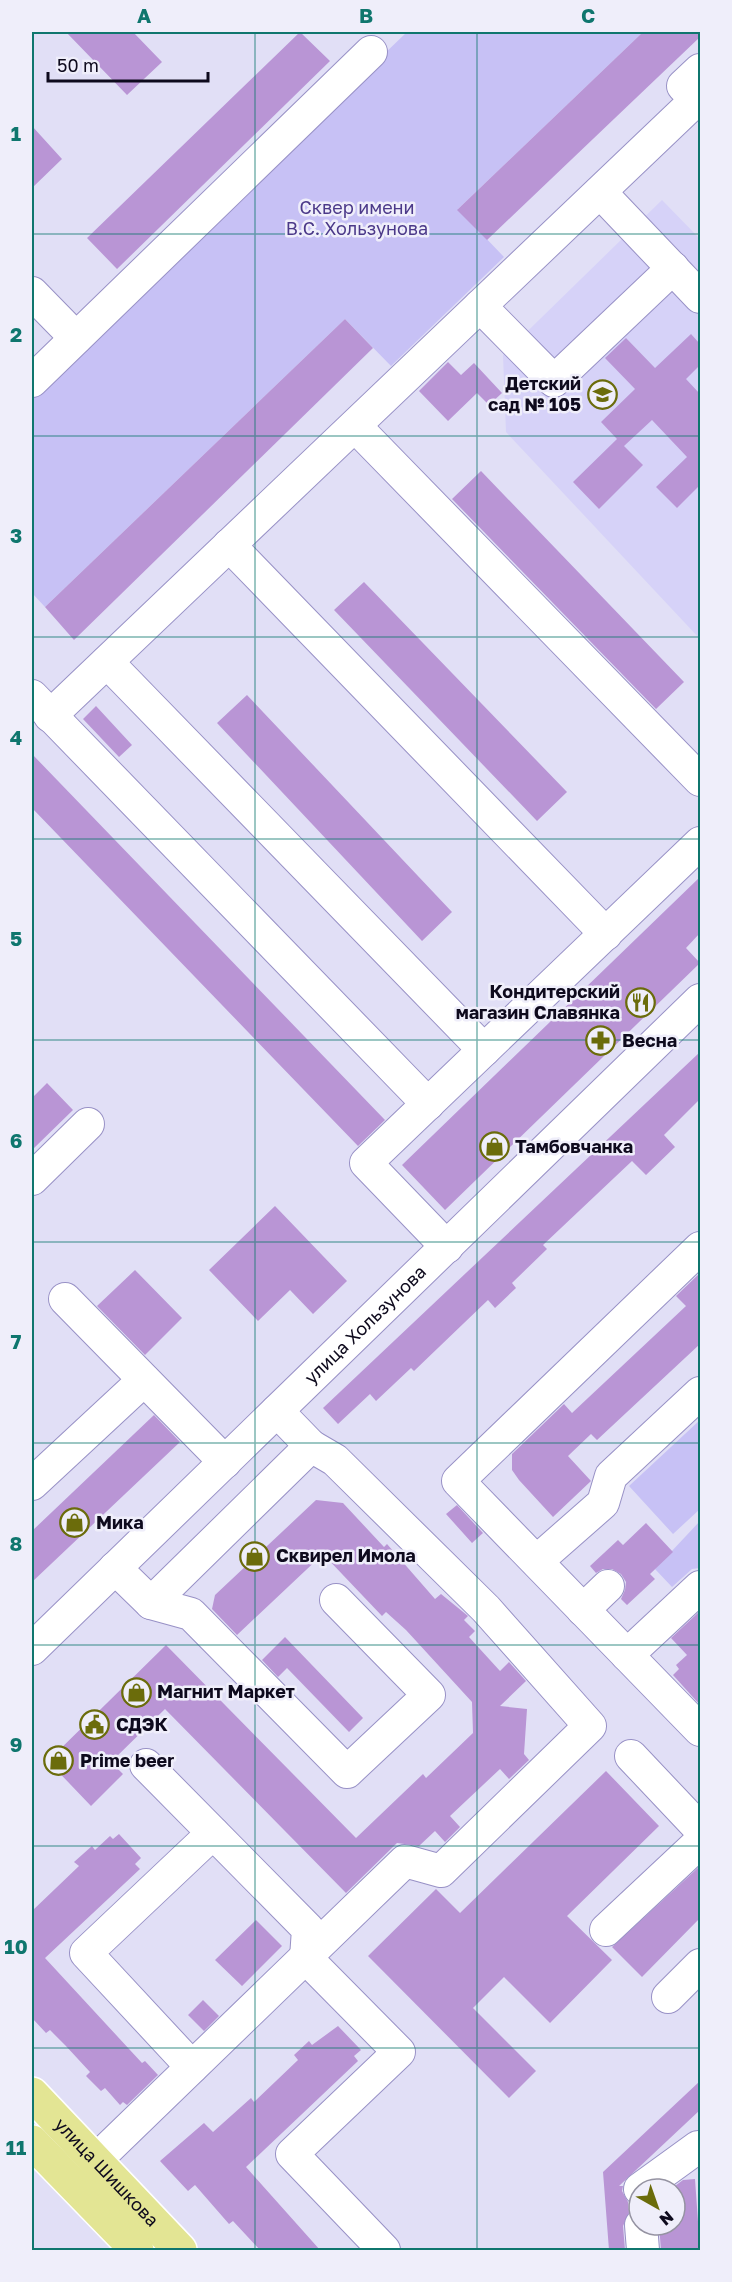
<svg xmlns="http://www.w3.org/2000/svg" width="732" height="2282" font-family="'Golos Text',sans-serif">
	<rect width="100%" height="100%" fill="#e1dff6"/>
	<!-- built -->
	<path fill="#d6d2f8" d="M662 200 700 239V639L506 432 503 355Z"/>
	<!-- green -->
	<path fill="#c7c1f5" d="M407 32H643L458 209 504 257 391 366 345 319 45 607 32 593V392Z
		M700 1420V1509L673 1534 629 1486Z
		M700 1521V1568L692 1569 672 1587 655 1569Z"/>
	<!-- building -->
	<path fill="#b995d5" d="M66 32H133L162 62 127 95Z
		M300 32 330 61 117 269 87 238Z
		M643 32H700V37L487 240 457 210Z
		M32 126 62 159 32 188Z
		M345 319 373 348 74 640 45 607Z
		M691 334 700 344V365L686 379 700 394V485L677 508 656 487 687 457 652 420 624 446 643 465 599 509 573 482 617 439 601 422 635 389 605 358 626 338 655 368Z
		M448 362 461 375 474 363 502 393 489 405 477 393 448 421 419 391Z
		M481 471 684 682 656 709 452 499Z
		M364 582 567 792 537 821 334 610Z
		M247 695 452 912 422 941 217 723Z
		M96 706 132 745 119 757 83 719Z
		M32 754 385 1120 358 1146 32 808Z
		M700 877V933L686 948 700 963 445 1210 402 1165Z
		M700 1052V1099L664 1135 675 1147 646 1175 632 1161 543 1245 547 1249 512 1283 516 1288 495 1308 488 1300 414 1371 411 1368 376 1401 370 1394 338 1424 323 1408Z
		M47 1083 73 1110 32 1150V1098Z
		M275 1206 347 1281 313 1314 290 1290 258 1321 209 1270Z
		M135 1270 182 1318 145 1355 97 1306Z
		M700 1273V1344L597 1440 591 1434 568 1456 591 1481 553 1517 519 1480 512 1470V1454L564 1404 572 1413 686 1306 676 1296Z
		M154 1415 180 1442 32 1582V1531Z
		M316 1500 343 1503 384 1547 387 1544 435 1599 441 1594 468 1616 464 1620 475 1631 469 1637 500 1671 509 1662 526 1681 500 1706 527 1709 524 1754 529 1760 509 1779 500 1769 450 1816 460 1827 445 1842 435 1831 419 1846 397 1843 346 1893 165 1709 111 1762 123 1774 91 1806 48 1761 166 1645 356 1838 423 1774 426 1778 473 1733 472 1702 406 1630 386 1612 382 1616 323 1554 237 1635 212 1609 215 1595Z
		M457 1505 483 1533 472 1543 446 1514Z
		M646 1523 673 1552 650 1574 655 1579 627 1605 621 1599 625 1590 626 1582 621 1574 612 1569H603L596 1573 590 1566 618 1540 623 1545Z
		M700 1611V1705L673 1675 679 1669 676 1665 687 1655 671 1638Z
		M285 1637 363 1718 349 1732 287 1668 278 1677 262 1660Z
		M606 1771 659 1826 567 1916 612 1960 550 2023 504 1977 473 2008 536 2071 509 2098 368 1956 436 1889 460 1913Z
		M119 1834 141 1858 135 1864 140 1869 45 1958 142 2063 145 2061 158 2075 127 2105 123 2102 120 2105 105 2088 101 2091 86 2076 90 2072 65 2045 50 2030 46 2033 32 2018V1911L79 1866 74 1862 92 1846 95 1850 110 1836 113 1839Z
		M700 1866V1918L642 1977 612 1947Z
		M256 1920 282 1946 242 1986 215 1960Z
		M203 2000 219 2016 204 2031 188 2015Z
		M338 2026 361 2050 354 2056 358 2061 246 2167 320 2250H260L233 2221 229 2224 195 2185 188 2191 160 2161 204 2123 213 2132 251 2098 254 2102 298 2060 294 2055 309 2041 312 2045Z
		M700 2081V2110L619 2186H623L622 2191 628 2202 629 2213 623 2226 625 2250H609L603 2172Z
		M695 2179 700 2250H661L659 2225H675V2186L683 2180Z"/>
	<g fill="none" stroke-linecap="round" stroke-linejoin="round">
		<defs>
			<g id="minor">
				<path d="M700 70 683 86 700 104"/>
				<path d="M600 192 700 297"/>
				<path d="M32 293 76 338"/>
				<path d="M480 306 554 381 673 268"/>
				<path d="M32 381 371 52"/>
				<path d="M355 426 700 780"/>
				<path d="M229 545 606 934"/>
				<path d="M107 662 484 1050"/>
				<path d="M32 696 428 1104"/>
				<path d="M50 716 696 100"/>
				<path d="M32 1179 88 1124"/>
				<path d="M447 1247 366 1163 700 843"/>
				<path d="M700 1248 458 1481 700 1730"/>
				<path d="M65 1299 225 1462"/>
				<path d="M32 1484 144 1380"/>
				<path d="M537 1561 603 1503 611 1476 700 1393"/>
				<path d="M115 1568 151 1603 311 1446 277 1411"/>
				<path d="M151 1603 191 1614 347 1772 429 1695 336 1600"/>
				<path d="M583 1610 608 1586"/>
				<path id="s1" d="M32 1649 700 1000"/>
				<path d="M627 1655 700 1587"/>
				<path d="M631 1756 700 1829"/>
				<path d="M146 1765 308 1929 306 1958 399 2052 292 2154 384 2250"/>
				<path d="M606 1930 700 1842"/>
				<path d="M668 1997 700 1965"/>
				<path d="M192 2067 86 1953 213 1833"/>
				<path d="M95 2161 405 1861 441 1871 590 1726 486 1609 335 1460 311 1446"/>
				<path d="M640 2189 698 2147"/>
				<path d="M641 2225 643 2250"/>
			</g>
			<g id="major">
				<path id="s2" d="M32 2094 180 2250"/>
				<path d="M32 2142 137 2250"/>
			</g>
		</defs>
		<!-- minor casing -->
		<use href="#minor" stroke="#9891c6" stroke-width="34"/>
		<!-- major casing -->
		<use href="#major" stroke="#fff" stroke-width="36"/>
		<!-- minor -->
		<use href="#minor" stroke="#fff" stroke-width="32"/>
		<!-- major -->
		<use href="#major" stroke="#e3e594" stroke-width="33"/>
	</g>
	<!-- grid -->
	<path fill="none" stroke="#0f766e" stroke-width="1.5" stroke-opacity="0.55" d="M255 32V2250M477 32V2250M32 234H700M32 436H700M32 637H700M32 839H700M32 1040H700M32 1242H700M32 1443H700M32 1645H700M32 1846H700M32 2048H700"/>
	<!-- icons -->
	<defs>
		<symbol id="school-ring" viewBox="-11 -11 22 22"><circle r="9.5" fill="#efeefa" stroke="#6b6c0b" stroke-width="1.5"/><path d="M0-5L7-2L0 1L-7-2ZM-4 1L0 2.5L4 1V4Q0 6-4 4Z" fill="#6b6c0b"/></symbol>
		<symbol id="restaurant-ring" viewBox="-11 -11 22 22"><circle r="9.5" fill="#efeefa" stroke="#6b6c0b" stroke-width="1.5"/><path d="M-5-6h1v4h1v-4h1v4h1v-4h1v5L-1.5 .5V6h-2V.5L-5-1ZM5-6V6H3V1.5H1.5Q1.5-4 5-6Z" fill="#6b6c0b"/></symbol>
		<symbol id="pharmacy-ring" viewBox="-11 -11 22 22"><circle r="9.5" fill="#efeefa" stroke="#6b6c0b" stroke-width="1.5"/><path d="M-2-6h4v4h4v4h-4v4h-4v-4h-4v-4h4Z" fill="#6b6c0b"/></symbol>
		<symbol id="shop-ring" viewBox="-11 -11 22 22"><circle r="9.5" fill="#efeefa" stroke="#6b6c0b" stroke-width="1.5"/><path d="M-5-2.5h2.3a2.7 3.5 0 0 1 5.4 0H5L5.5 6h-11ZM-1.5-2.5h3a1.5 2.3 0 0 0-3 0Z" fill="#6b6c0b"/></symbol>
		<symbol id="civic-ring" viewBox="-11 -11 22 22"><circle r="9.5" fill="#efeefa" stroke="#6b6c0b" stroke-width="1.5"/><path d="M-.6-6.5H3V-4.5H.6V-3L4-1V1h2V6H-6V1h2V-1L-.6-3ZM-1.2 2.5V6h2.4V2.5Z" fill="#6b6c0b"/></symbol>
	</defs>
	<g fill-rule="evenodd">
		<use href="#school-ring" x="586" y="378" width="33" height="33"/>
		<use href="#restaurant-ring" x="624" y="986" width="33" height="33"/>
		<use href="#pharmacy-ring" x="584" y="1024" width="33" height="33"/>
		<use href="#shop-ring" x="478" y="1130" width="33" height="33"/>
		<use href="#shop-ring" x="58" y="1506" width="33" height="33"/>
		<use href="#shop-ring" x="238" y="1540" width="33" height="33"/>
		<use href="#shop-ring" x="120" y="1676" width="33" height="33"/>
		<use href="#civic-ring" x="78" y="1708" width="33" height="33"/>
		<use href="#shop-ring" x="42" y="1744" width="33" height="33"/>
	</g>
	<g text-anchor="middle" stroke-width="5" stroke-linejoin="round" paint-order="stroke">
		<!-- park labels -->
		<g font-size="18" fill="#4b3989" stroke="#efeefa">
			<text x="357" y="214">Сквер имени<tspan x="357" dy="21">В.С. Хользунова</tspan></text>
		</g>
		<!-- poi labels -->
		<g font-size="18" font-weight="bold" fill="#0e0a1d" stroke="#efeefa" text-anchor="start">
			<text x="581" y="390" text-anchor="end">Детский<tspan x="581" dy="21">сад № 105</tspan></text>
			<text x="620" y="998" text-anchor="end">Кондитерский<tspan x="620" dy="21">магазин Славянка</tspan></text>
			<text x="622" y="1047">Весна</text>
			<text x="515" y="1153">Тамбовчанка</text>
			<text x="96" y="1529">Мика</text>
			<text x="276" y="1562">Сквирел Имола</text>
			<text x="157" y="1698">Магнит Маркет</text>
			<text x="116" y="1731">СДЭК</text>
			<text x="80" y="1767">Prime beer</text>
		</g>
		<!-- street labels -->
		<g font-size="18" fill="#0e0a1d" stroke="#efeefa">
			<text dy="6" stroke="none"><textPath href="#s1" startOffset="465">улица Хользунова</textPath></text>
			<text dy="6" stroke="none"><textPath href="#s2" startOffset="108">улица Шишкова</textPath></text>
		</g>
	</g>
	<!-- border -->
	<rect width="732" height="2282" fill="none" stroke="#efeefa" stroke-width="66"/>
	<!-- north arrow -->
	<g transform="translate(657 2207) rotate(140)"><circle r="28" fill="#efeefa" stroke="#9593a2" stroke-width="1.5"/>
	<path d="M0-4.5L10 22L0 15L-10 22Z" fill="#6b6c0b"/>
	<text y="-9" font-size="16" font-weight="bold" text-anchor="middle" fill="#0e0a1d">N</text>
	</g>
	<!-- scale -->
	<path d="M48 72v9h160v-9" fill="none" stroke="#0e0a1d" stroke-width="3"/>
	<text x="57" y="72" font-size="18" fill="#0e0a1d" stroke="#efeefa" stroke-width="4.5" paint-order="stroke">50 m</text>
	<rect x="33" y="33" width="666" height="2216" fill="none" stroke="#0f766e" stroke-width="2"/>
	<g font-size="20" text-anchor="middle" font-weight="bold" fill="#0f766e">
		<text x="144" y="23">A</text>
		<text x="366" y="23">B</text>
		<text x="588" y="23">C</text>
		<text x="16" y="141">1</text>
		<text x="16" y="342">2</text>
		<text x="16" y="543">3</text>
		<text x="16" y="745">4</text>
		<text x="16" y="946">5</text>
		<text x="16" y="1148">6</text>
		<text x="16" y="1349">7</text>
		<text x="16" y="1551">8</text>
		<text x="16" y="1752">9</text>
		<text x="16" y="1954">10</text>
		<text x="16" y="2155">11</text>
	</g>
</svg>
